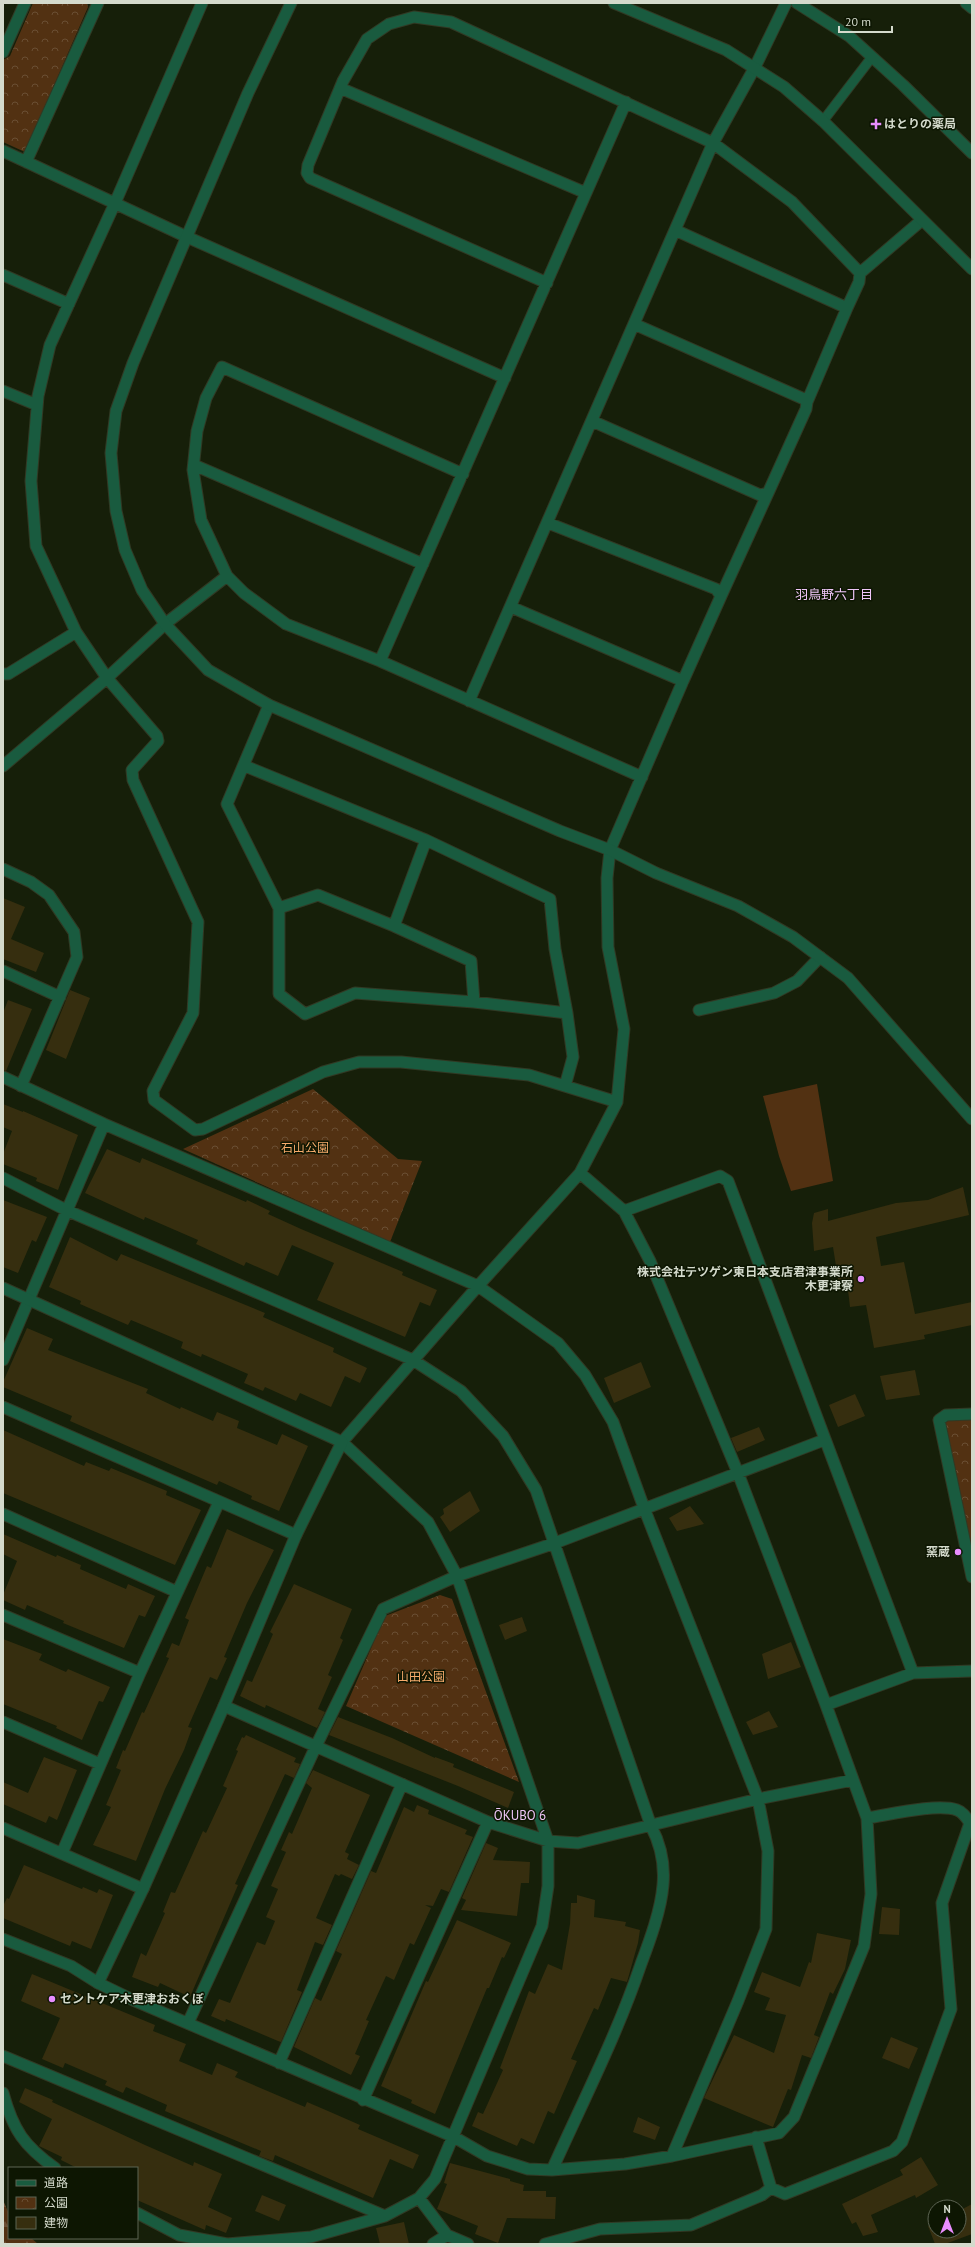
<svg xmlns="http://www.w3.org/2000/svg" width="975" height="2247" font-family="'PT Sans','Noto Sans JP',sans-serif">
	<defs>
		<pattern id="forest-firs" width="22" height="20" patternUnits="userSpaceOnUse"><rect width="22" height="20" fill="#523112"/><path d="M5 1l3.5 6h-7zM16 11l3.5 6h-7z" fill="#6a4e33"/></pattern>
		<pattern id="park-crowns" width="20" height="18" patternUnits="userSpaceOnUse"><rect width="20" height="18" fill="#523112"/><path d="M2 6a3 3 0 1 1 6 0M12 15a3 3 0 1 1 6 0" fill="none" stroke="#6a4e33"/></pattern>
	</defs>
	<rect width="100%" height="100%" fill="#161f09"/>
	<!-- forest -->
	<path fill="url(#forest-firs)" d="M3 2200 9 2214V2238H31L38 2244H3Z"/>
	<!-- park -->
	<path fill="url(#park-crowns)" d="M33 3H87L88 7 25 152 3 142V60L10 56Z
		M313 1089 398 1159 422 1161 390 1242 183 1149Z
		M972 1418V1565L944 1424 950 1419Z
		M440 1595 452 1599 519 1782 346 1706 385 1616Z"/>
	<!-- garden -->
	<path fill="#523112" d="M817 1084 833 1181 791 1191 779 1156 763 1096Z"/>
	<!-- building -->
	<path fill="#362e0f" d="M3 898 25 907 11 939 44 953 36 972 3 959Z
		M70 990 90 998 66 1059 46 1050Z
		M8 1000 32 1009 6 1071 3 1070V1013Z
		M3 1104 23 1112V1111L78 1135 58 1190 36 1181 37 1178 3 1164V1154L12 1131 3 1127Z
		M107 1149 140 1163 142 1158 246 1202 247 1200 270 1211 268 1214 301 1229 403 1272 402 1275 437 1290 430 1306 420 1302 405 1337 317 1300 334 1263 292 1245 278 1276 246 1262 244 1266 196 1244 198 1240 145 1217 144 1220 85 1193Z
		M963 1187 969 1215 876 1237 881 1266 904 1262 915 1314 972 1302V1325L924 1335 925 1339 874 1348 866 1305 850 1307 848 1290 840 1291 833 1247 814 1251 812 1223 814 1213 828 1209V1221L896 1203 928 1200Z
		M3 1200 47 1217 36 1242 32 1240 18 1273 3 1267Z
		M70 1237 117 1261 121 1254 265 1313 263 1317 334 1348 333 1352 367 1368 360 1383 345 1376 331 1407 300 1393 296 1401 265 1387 263 1391 244 1383 248 1374 202 1354 201 1357 181 1348 183 1342 131 1320 128 1325 80 1304 81 1301 49 1287Z
		M27 1328 53 1339 48 1350 148 1389 146 1393 180 1409 181 1407 213 1421 217 1412 239 1421 237 1428 277 1445 282 1434 308 1446 279 1511 251 1499 252 1496 219 1481 217 1485 70 1421 72 1416 3 1387V1382Z
		M641 1362 651 1387 614 1403 604 1378Z
		M915 1370 920 1395 886 1400 880 1376Z
		M855 1394 865 1416 838 1427 829 1405Z
		M759 1427 765 1440 737 1452 731 1438Z
		M3 1430 84 1466 86 1462 109 1471 111 1468 167 1491 166 1495 201 1510 175 1565 3 1493Z
		M470 1491 480 1511 450 1532 440 1517 444 1514 443 1509Z
		M690 1506 704 1524 677 1531 669 1518Z
		M227 1529 274 1550 247 1603 224 1657 227 1658 217 1680 210 1677 188 1727 192 1728 184 1750 165 1789 136 1861 93 1845 111 1807 106 1805 121 1770 116 1768 123 1750 125 1751 142 1712 144 1713 169 1658 166 1657 172 1643 179 1646 189 1620 185 1618 207 1566 211 1568Z
		M3 1534 56 1557 57 1555 81 1565 80 1569 126 1589 128 1584 155 1596 145 1617 139 1615 124 1648 63 1623 64 1621 27 1605 25 1610 3 1600V1595L17 1561 3 1554Z
		M294 1584 352 1609 340 1638 343 1640 328 1675 332 1677 318 1709 325 1712 317 1728 266 1705 265 1708 240 1696 247 1680 252 1682 273 1634 270 1632Z
		M522 1617 527 1631 505 1640 499 1625Z
		M3 1639 42 1654 39 1660 66 1672 68 1669 110 1687 103 1702 99 1701 82 1740 56 1728 57 1726 3 1704Z
		M791 1642 801 1667 768 1679 762 1654Z
		M769 1711 778 1727 753 1735 746 1722Z
		M338 1717 392 1738 435 1758V1757L454 1764 453 1767 514 1792 508 1808 458 1786 329 1735Z
		M246 1735 296 1758 294 1762 300 1764 294 1778 285 1774 235 1884 238 1885 190 1997 160 1983 158 1987 132 1977 141 1953 146 1956 165 1913 163 1912 171 1892 175 1893 203 1831 206 1833 227 1788 223 1786 238 1751 236 1750 242 1737 244 1738Z
		M44 1757 77 1770 57 1820 49 1816 46 1823 3 1804V1782L28 1793Z
		M313 1770 370 1795 345 1852 349 1854 347 1859 359 1865 352 1879 341 1874 339 1876 335 1874 316 1918 332 1925 323 1945 315 1942 297 1990 302 1992 281 2042 278 2041 226 2019 225 2022 211 2016 219 1999 230 2003 257 1942 265 1945 275 1921 266 1917 278 1889 271 1886 286 1852 281 1850 289 1832 292 1834 312 1788 306 1783Z
		M417 1805 429 1810 428 1814 467 1830 465 1834 473 1837 449 1892 441 1889 433 1906 425 1905 431 1908 414 1945 410 1943 394 1980 386 1976 366 2020 369 2021 355 2054 360 2056 351 2075 294 2047 315 1998 321 2001 342 1954 336 1951 371 1871 376 1873 404 1807 414 1812Z
		M486 1843 498 1848 493 1860 530 1862 529 1883H521L517 1916 461 1910 466 1900 462 1898Z
		M24 1865 82 1889 83 1887 97 1893 99 1889 113 1895 91 1949 72 1941 70 1946 3 1918V1906L7 1898 9 1899Z
		M577 1895 595 1900 594 1917 626 1922 625 1926 640 1930 638 1943 627 1982 611 1978 598 2010 594 2008 571 2059 577 2061 554 2114 548 2111 534 2144 521 2138 517 2146 472 2126 478 2112 483 2114 503 2070 500 2068 529 1991 535 1994 548 1964 562 1970 570 1924 571 1903H577Z
		M882 1907 900 1909 899 1935 879 1934Z
		M457 1920 511 1943 504 1958 502 1957 489 1988H487L435 2114 411 2103 412 2100 381 2086 426 1981 428 1982Z
		M817 1933 851 1940 845 1969 833 1994 830 1992 814 2035 819 2037 811 2058 802 2055 791 2090 788 2089 773 2127 704 2098 734 2035 774 2053 786 2015 765 2010 770 1998 754 1992 762 1972 800 1987 809 1962 811 1963Z
		M32 1974 155 2025 153 2031 186 2044 179 2061 212 2075 217 2063 238 2072 235 2077 305 2107 307 2102 328 2111 360 2125 358 2129 419 2155 413 2169 390 2159 373 2198 275 2155 273 2161 259 2156 261 2151 165 2111 167 2105 126 2087 123 2093 105 2085 107 2081 65 2063 63 2068 42 2059 60 2018 21 2001Z
		M891 2037 918 2048 909 2069 882 2058Z
		M25 2088 53 2100 52 2102 145 2145 193 2166 194 2162 222 2174 208 2207 232 2218 226 2233 206 2225 205 2230 137 2200V2168H77L61 2160 62 2157 39 2146 52 2119 19 2102Z
		M638 2117 660 2127 655 2140 633 2132Z
		M921 2157 938 2185 916 2198 915 2195 871 2215 878 2232 863 2236 856 2222 852 2224 842 2204 903 2175 900 2170Z
		M450 2163 510 2179V2181L524 2185 523 2191H546V2197H556L555 2219 507 2218 498 2243 475 2234 478 2226 437 2209 447 2184 444 2183Z
		M262 2195 286 2205 279 2221 255 2211Z
		M972 2204V2234L945 2244H935L928 2226 935 2223V2231H959V2211Z
		M404 2222 409 2244H380L376 2228Z"/>
	<g fill="none" stroke-linecap="round" stroke-linejoin="round">
		<defs>
			<path id="service" d="M823 121 872 57"/>
			<path id="minor" d="M202 3 115 203 50 345 38 396 31 481 36 546 76 632 107 678 157 736 158 741 132 770 133 780 198 922 193 1013 153 1091 154 1100 195 1130 203 1129 323 1072 359 1062H401L529 1075 617 1102
				M797 3 849 36 903 85 972 153
				M966 3 972 8
				M3 52 25 3
				M340 88 586 193
				M3 151 187 237 505 378
				M26 162 98 3
				M860 273 922 220
				M3 275 69 304
				M547 283 310 178 307 173 308 165 343 81 367 39 389 24 414 17 451 22 713 143 792 202 860 273 859 282 847 308 675 230
				M3 391 37 405
				M807 402 847 308
				M592 421 760 495 768 493 806 409 807 402 804 399 634 324
				M194 465 423 564
				M463 474 222 367 206 398 197 431 193 470 201 520 227 576 244 593 286 624 380 661 642 777
				M721 596 768 493
				M511 607 683 681 721 596 716 589 548 523
				M380 661 626 102
				M3 674H8L76 632
				M469 701 713 143 755 67 786 3
				M269 705 227 804 279 908V994L305 1014 355 993 474 1002 567 1013 573 1057 565 1086
				M3 766 107 678 165 624 227 576
				M245 766 426 840 550 899 555 949 567 1013
				M426 840 394 926 471 961 474 1002
				M3 869 31 882 49 895 74 932 77 957 21 1086
				M279 908 318 895 394 926
				M3 971 60 997
				M699 1010 774 993 797 981 820 957
				M3 1077 104 1124 478 1286 558 1343 585 1375 613 1422 644 1508 758 1799 768 1851 766 1929 738 2001 672 2156
				M3 1178 66 1210 413 1360 461 1391 503 1436 536 1490 651 1826C661 1845 665 1863 663 1885 661 1910 650 1940 641 1964 617 2035 583 2101 552 2170
				M624 1211 720 1176 728 1181 913 1673
				M3 1360 104 1124
				M3 1407 296 1535
				M972 1414 946 1415 939 1420 972 1577
				M3 1514 177 1592
				M3 1615 140 1673
				M826 1705 913 1673 972 1671
				M224 1706 488 1822 548 1841 578 1843 758 1799 853 1780
				M3 1722 100 1764
				M3 1828 143 1889
				M62 1853 140 1673 219 1502
				M98 1983 133 2000 454 2137 487 2156 528 2169 552 2170 625 2164 672 2156 779 2133 794 2117 864 1946 871 1894 867 1818 826 1705 738 1473 650 1261 624 1211 580 1173
				M188 2023 316 1746 383 1609 457 1576 555 1543 824 1440
				M3 2056 385 2216
				M279 2063 402 1784
				M3 2093C13 2130 24 2146 55 2168
				M363 2100 488 1822
				M756 2137 771 2188 785 2194 893 2151 902 2142 951 2009 942 1903 970 1823C966 1817 963 1812 957 1810 937 1803 888 1815 867 1818
				M419 2198 447 2235 468 2244
				M137 2213 179 2235 227 2244 311 2237 385 2216 419 2198 435 2179 542 1926 548 1886V1841L457 1576 428 1522 342 1442 478 1286 580 1173 617 1102 624 1029 608 947 607 878 610 850 683 681
				M433 2244 447 2235
				M545 2244 600 2229 691 2225 762 2195 771 2188"/>
			<path id="tertiary" d="M291 3 248 93 133 363 116 411 111 453 116 511 125 550 142 590 165 624 208 670 269 705 560 831 610 850 656 873 738 906 793 937 848 978 972 1119
				M614 3 726 50 784 87 823 121 972 269
				M3 1288 342 1442 296 1535 224 1706 143 1889 98 1983 71 1966 3 1939"/>
		</defs>
		<!-- service casing -->
		<use href="#service" stroke="#313924" stroke-width="11"/>
		<!-- minor casing -->
		<use href="#minor" stroke="#313924" stroke-width="13"/>
		<!-- tertiary casing -->
		<use href="#tertiary" stroke="#313924" stroke-width="13"/>
		<!-- service -->
		<use href="#service" stroke="#195b3f" stroke-width="9"/>
		<!-- minor -->
		<use href="#minor" stroke="#195b3f" stroke-width="11"/>
		<!-- tertiary -->
		<use href="#tertiary" stroke="#195b3f" stroke-width="11"/>
	</g>
	<!-- markers -->
	<g fill="#e98dfe" stroke="#0d1602" stroke-width="1.5">
		<path d="M874 118h4v4h4v4h-4v4h-4v-4h-4v-4h4z"/>
		<circle cx="861" cy="1279" r="4"/>
		<circle cx="958" cy="1552" r="4"/>
		<circle cx="52" cy="1999" r="4"/>
	</g>
	<g text-anchor="middle" stroke-width="3" stroke-linejoin="round" paint-order="stroke">
		<!-- poi labels -->
		<g font-size="12" font-weight="bold" fill="#d4dacc" stroke="#0d1602" text-anchor="start">
			<text x="884" y="128">はとりの薬局</text>
			<text x="853" y="1276" text-anchor="end">株式会社テツゲン東日本支店君津事業所<tspan x="853" dy="14">木更津寮</tspan></text>
			<text x="950" y="1556" text-anchor="end">窯蔵</text>
			<text x="60" y="2003">セントケア木更津おおくぼ</text>
		</g>
		<!-- park labels -->
		<g font-size="12" fill="#f7ac6c" stroke="#0d1602">
			<text x="305" y="1152">石山公園</text>
			<text x="421" y="1681">山田公園</text>
		</g>
		<!-- neighbourhood labels -->
		<g font-size="13" fill="#efc6f8" stroke="#0d1602">
			<text x="834" y="599">羽鳥野六丁目</text>
			<text x="520" y="1820">ŌKUBO 6</text>
		</g>
	</g>
	<!-- border -->
	<rect width="975" height="2247" fill="none" stroke="#d4dacc" stroke-width="8"/>
	<!-- legend -->
	<rect x="8" y="2167" width="130" height="72" fill="#0d1602" stroke="#5d6453"/>
	<rect x="16" y="2180" width="20" height="6" fill="#195b3f" stroke="#5d6453"/>
	<text x="44" y="2187" font-size="12" fill="#d4dacc">道路</text>
	<rect x="16" y="2197" width="20" height="12" fill="url(#park-crowns)" stroke="#5d6453"/>
	<text x="44" y="2207" font-size="12" fill="#d4dacc">公園</text>
	<rect x="16" y="2217" width="20" height="12" fill="#362e0f" stroke="#5d6453"/>
	<text x="44" y="2227" font-size="12" fill="#d4dacc">建物</text>
	<!-- north arrow -->
	<g transform="translate(947 2219)"><circle r="19" fill="#0d1602" stroke="#5d6453"/>
	<path d="M0-3L7 15L0 10L-7 15Z" fill="#e98dfe"/>
	<text y="-6" font-size="11" font-weight="bold" text-anchor="middle" fill="#d4dacc">N</text>
	</g>
	<!-- scale -->
	<path d="M839 26v6h53v-6" fill="none" stroke="#d4dacc" stroke-width="2"/>
	<text x="845" y="26" font-size="12" fill="#d4dacc" stroke="#0d1602" stroke-width="3" paint-order="stroke">20 m</text>
</svg>
